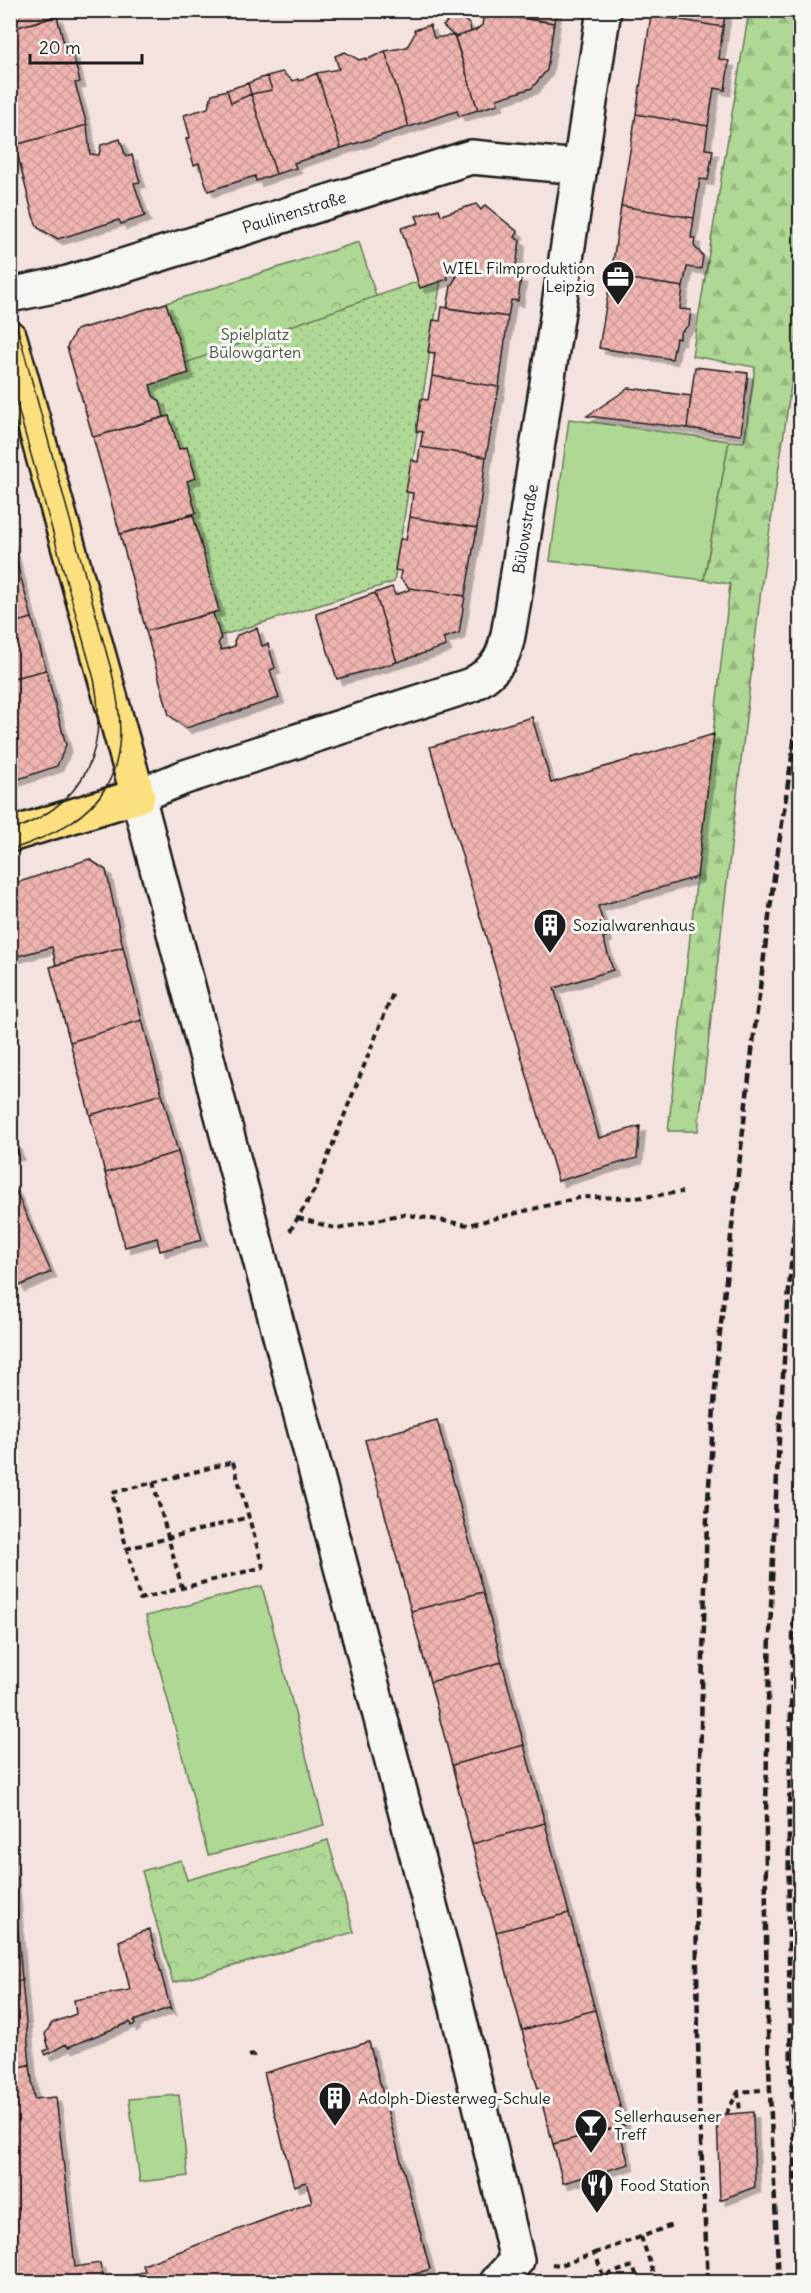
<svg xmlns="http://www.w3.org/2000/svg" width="811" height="2293" font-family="Delius,sans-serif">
	<defs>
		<pattern id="forest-firs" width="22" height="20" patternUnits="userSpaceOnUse" patternTransform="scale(1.5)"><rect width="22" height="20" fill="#afd895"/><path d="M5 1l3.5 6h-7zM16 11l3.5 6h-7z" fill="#96b980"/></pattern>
		<pattern id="park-crowns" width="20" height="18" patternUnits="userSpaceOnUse" patternTransform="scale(1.5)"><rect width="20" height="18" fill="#afd895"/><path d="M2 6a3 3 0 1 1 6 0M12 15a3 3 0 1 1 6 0" fill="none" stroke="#96b980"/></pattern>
		<pattern id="garden-dots" width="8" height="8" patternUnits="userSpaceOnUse" patternTransform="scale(1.5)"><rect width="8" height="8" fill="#afd895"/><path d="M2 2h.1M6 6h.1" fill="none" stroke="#96b980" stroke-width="1.8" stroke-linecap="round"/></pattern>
		<pattern id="building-cross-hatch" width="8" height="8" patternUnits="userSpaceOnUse" patternTransform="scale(1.5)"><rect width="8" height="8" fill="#efb4af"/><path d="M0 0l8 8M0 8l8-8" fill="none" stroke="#cc9a96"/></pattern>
		<filter id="shadow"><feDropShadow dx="5.5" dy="5.5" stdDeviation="0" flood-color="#0004"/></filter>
	</defs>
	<rect width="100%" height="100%" fill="#f4e2de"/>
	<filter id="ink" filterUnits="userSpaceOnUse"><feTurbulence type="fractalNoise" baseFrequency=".0167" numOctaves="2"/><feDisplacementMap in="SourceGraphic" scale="12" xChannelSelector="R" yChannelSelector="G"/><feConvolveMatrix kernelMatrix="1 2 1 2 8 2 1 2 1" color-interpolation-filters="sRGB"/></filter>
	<g filter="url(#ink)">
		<!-- grass -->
		<path fill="#afd895" stroke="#667a58" stroke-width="1.5" d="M569 419 729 441 704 580 550 561Z
			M262 1586 324 1825 208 1855 146 1616Z
			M179 2095 188 2176 140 2182 129 2099Z"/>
		<!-- forest -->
		<path fill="url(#forest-firs)" stroke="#667a58" stroke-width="1.5" d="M749 11H800V324L761 589 698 1131H668L730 584 704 580 729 441 744 442 755 367 692 356Z"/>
		<!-- park -->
		<path fill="url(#park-crowns)" stroke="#667a58" stroke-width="1.5" d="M359 242 386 327 189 373 166 303Z
			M328 1840 354 1932 173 1983 142 1871 181 1860 187 1880Z"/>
		<!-- garden -->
		<path fill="url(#garden-dots)" stroke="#667a58" stroke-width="1.5" d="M442 273 394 582 220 636 137 380Z"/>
		<!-- building -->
		<path fill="url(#building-cross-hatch)" stroke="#1c1c1c" stroke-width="1.5" filter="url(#shadow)" d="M10 10H50L52 18 10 29Z
			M482 10H556L554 23Z
			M651 10H726L723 27 651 15Z
			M456 12 470 25 471 32 455 37 443 26Z
			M484 13 554 23 547 70 532 88 497 99 498 104 478 110 455 37 476 30 482 25Z
			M651 15 723 27 719 59 729 61 725 90 714 88 708 126 636 114Z
			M57 16 67 56 73 54 80 82 75 83 87 125 15 145 10 127V29Z
			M430 25 434 38 454 35 478 110 459 116 457 111 409 127 385 51 407 47 415 33 414 30Z
			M385 51 409 127 341 148 317 73 339 69 335 56 345 52 359 60 366 58V60Z
			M282 72 293 81 298 79 299 81 317 73 341 148 294 163 296 168 276 174 251 94 272 90 267 76Z
			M267 76 272 90 251 94 248 83Z
			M248 83 251 94 231 103 227 90Z
			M227 90 231 103 251 94 276 174 256 181 255 176 208 191 199 163 194 165 186 139 190 137 184 115 208 108 212 94Z
			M636 114 708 126 705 149 713 150 708 180 700 179 694 218 621 206Z
			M87 125 90 154 99 155 101 145 120 139 126 157 132 155 140 182 134 183 145 216 121 224 119 220 58 239 38 228 33 216 15 145Z
			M476 204 481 210 485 205 518 232 515 237 520 241 514 277 521 278 518 301 511 300 508 317 447 308 451 286 457 276 450 274 447 275 448 279 420 288 401 228 419 223 416 216 439 209 441 215Z
			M621 206 694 218 691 238H695L694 246 703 256 701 269 687 267 683 287 611 276Z
			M611 276 683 287 680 309 691 310 689 325 680 333V339L676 338 672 359 599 348Z
			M166 303 189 373 150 385 153 396 160 401 164 417 93 437 67 347 76 330Z
			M442 307 508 317 499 387 432 376 435 353 428 352 433 320 440 321Z
			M695 367 748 373 741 435 687 428Z
			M432 376 499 387 486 457 420 447 423 432 416 431 421 399 428 400Z
			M629 388 691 396 687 428 587 416Z
			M169 416 179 449 187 447 196 478 187 481 196 513 120 534 93 437Z
			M420 447 486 457 477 528 410 517 413 493 406 492 411 460 418 462Z
			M193 515 219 611 146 631 120 534Z
			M410 517 477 528 465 596 409 588 400 578 401 571 395 570 400 539 406 540Z
			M10 539 32 618 10 624Z
			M392 587 395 595 409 590V588L465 596 459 633 443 638 446 646 397 662 375 593Z
			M375 593 397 662 337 679 316 614Z
			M213 613 221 639 218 643 221 650 235 646 234 641 237 635 257 628 262 646 268 644 275 668 270 670 279 698 186 728 169 715 146 631Z
			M32 618 46 670 10 679V624Z
			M46 670 66 745 57 766 10 782V679Z
			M532 717 551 783 714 734 697 877 598 906 607 936 603 938 613 970 554 988 599 1138 640 1126 637 1158 558 1181 430 747Z
			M89 859 106 870 123 947 56 965 52 947 10 958V885Z
			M123 947 142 1020 70 1042 50 967Z
			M142 1020 162 1094 90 1115 70 1042Z
			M162 1094 178 1152 105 1173 90 1115Z
			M10 1132 19 1154 10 1157Z
			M178 1152 202 1240 160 1251 157 1238 125 1247 105 1173Z
			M15 1189 51 1272 19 1286 10 1267V1191Z
			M437 1420 483 1592 411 1611 365 1440Z
			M483 1592 502 1662 430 1682 411 1611Z
			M502 1662 524 1745 452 1765 430 1682Z
			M524 1745 545 1823 472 1844 452 1765Z
			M545 1823 569 1913 496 1932 472 1844Z
			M10 1841 15 1890H10Z
			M10 1890H15L22 1981 10 1982Z
			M569 1913 595 2010 522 2030 496 1932Z
			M149 1929 171 2010 168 2008 134 2021 135 2024 131 2026 130 2022 68 2047 66 2044 46 2055 44 2051 49 2049 45 2034 52 2023 76 2014 74 2000 130 1990 119 1941Z
			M22 1981 30 2064 10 2071V1982Z
			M595 2010 625 2125 553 2144 522 2030Z
			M369 2042 430 2269 392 2282H130L129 2277 145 2271 143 2265 312 2202 306 2182 294 2186 264 2073Z
			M30 2064 34 2099 56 2097 75 2267 100 2263 104 2282H10V2071Z
			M753 2112 755 2187 720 2200 717 2115Z
			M618 2127 629 2164 563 2183 553 2144Z"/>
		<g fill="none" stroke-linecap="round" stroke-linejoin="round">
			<defs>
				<path id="minor" d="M10 295 68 283 471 157 580 167
					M497 2282 517 2260 455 2000 138 796 185 777 471 685C508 665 506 644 513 606L604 10"/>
				<path id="major" d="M10 338 138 796 10 835"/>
			</defs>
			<!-- minor casing -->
			<use href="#minor" stroke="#1c1c1c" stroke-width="38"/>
			<!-- major casing -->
			<use href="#major" stroke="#1c1c1c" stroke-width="38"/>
			<!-- path -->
			<path stroke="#1c1c1c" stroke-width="4" stroke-dasharray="6 4.5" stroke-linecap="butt" d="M298 1218 338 1229 403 1214 468 1225 582 1197 636 1198 682 1192
				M290 1231 315 1189 393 993
				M233 1462 263 1567 140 1599 112 1493Z
				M153 1482 182 1588
				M126 1549 249 1517
				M249 2056 258 2054
				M738 2092 740 2112
				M726 2114 738 2092 762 2090
				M595 2253 641 2237
				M552 2264 561 2265 595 2253 603 2276 633 2266 639 2282
				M657 2282 641 2237 672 2225"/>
			<!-- minor -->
			<use href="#minor" stroke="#f6f6f2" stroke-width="33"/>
			<!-- major -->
			<use href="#major" stroke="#fce080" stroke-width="33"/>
			<!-- tram -->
			<path stroke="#1c1c1c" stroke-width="1.5" d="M10 301 112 673C136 772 106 819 10 850
				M10 380 94 679C109 753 83 805 10 831"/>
			<!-- rail -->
			<path stroke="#1c1c1c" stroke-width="4.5" stroke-dasharray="9 4.5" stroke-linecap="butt" d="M800 1470C787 1731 783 2001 800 2261
				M708 2282 699 2103 696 1900 707 1518 717 1359 752 1051 775 870 800 703
				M779 2282C773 2166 767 2049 766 1932 764 1673 777 1414 800 1157"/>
		</g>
	</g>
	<!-- icons -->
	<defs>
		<symbol id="office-pin" viewBox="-11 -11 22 30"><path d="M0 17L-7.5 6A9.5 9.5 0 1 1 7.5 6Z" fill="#1c1c1c" stroke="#f6f6f2"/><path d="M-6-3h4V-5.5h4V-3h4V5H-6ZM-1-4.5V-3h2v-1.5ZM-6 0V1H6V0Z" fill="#fff"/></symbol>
		<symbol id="building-pin" viewBox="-11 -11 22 30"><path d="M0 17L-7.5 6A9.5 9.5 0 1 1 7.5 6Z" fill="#1c1c1c" stroke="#f6f6f2"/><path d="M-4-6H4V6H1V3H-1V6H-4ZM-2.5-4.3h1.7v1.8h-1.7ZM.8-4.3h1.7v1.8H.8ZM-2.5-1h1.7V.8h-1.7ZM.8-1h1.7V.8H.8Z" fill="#fff"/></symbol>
		<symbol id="bar-pin" viewBox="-11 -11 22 30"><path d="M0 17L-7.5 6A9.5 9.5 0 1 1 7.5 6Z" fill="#1c1c1c" stroke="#f6f6f2"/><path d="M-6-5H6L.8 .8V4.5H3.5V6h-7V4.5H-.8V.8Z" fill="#fff"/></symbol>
		<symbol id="restaurant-pin" viewBox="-11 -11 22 30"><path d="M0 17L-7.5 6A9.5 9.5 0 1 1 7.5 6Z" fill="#1c1c1c" stroke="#f6f6f2"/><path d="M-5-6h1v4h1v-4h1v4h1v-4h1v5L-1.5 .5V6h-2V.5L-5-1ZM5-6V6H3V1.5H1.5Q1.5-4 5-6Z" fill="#fff"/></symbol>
	</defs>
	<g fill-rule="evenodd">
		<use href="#office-pin" x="599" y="258" width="38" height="52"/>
		<use href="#building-pin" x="531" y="906" width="38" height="52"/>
		<use href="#building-pin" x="316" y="2079" width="38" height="52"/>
		<use href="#bar-pin" x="572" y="2106" width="38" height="52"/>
		<use href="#restaurant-pin" x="578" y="2166" width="38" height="52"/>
	</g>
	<g text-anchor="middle" stroke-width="6" stroke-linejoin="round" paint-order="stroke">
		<!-- street labels -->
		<g font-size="16" fill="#1c1c1c" stroke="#f6f6f2">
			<text transform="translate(294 212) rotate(-17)" y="6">Paulinenstraße</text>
			<text transform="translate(525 529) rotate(-81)" y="6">Bülowstraße</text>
		</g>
		<!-- poi labels -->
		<g font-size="16" fill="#1c1c1c" stroke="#f6f6f2" text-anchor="start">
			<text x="595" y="274" text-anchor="end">WIEL Filmproduktion<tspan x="595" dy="18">Leipzig</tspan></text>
			<text x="573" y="931">Sozialwarenhaus</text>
			<text x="358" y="2104">Adolph-Diesterweg-Schule</text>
			<text x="614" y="2122">Sellerhausener<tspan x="614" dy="18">Treff</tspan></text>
			<text x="620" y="2191">Food Station</text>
		</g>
		<!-- park labels -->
		<g font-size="16" fill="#485440" stroke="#f6f6f2">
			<text x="255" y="340">Spielplatz<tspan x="255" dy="18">Bülowgärten</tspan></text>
		</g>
	</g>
	<!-- margin -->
	<rect width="811" height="2293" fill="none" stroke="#f6f6f2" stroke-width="36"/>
	<rect x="18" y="18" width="775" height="2257" fill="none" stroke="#1c1c1c" stroke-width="2" filter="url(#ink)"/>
	<!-- scale -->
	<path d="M30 54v9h112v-9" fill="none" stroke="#1c1c1c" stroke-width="3"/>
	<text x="39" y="54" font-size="18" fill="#1c1c1c" stroke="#f6f6f2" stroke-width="4.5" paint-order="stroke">20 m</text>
</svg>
